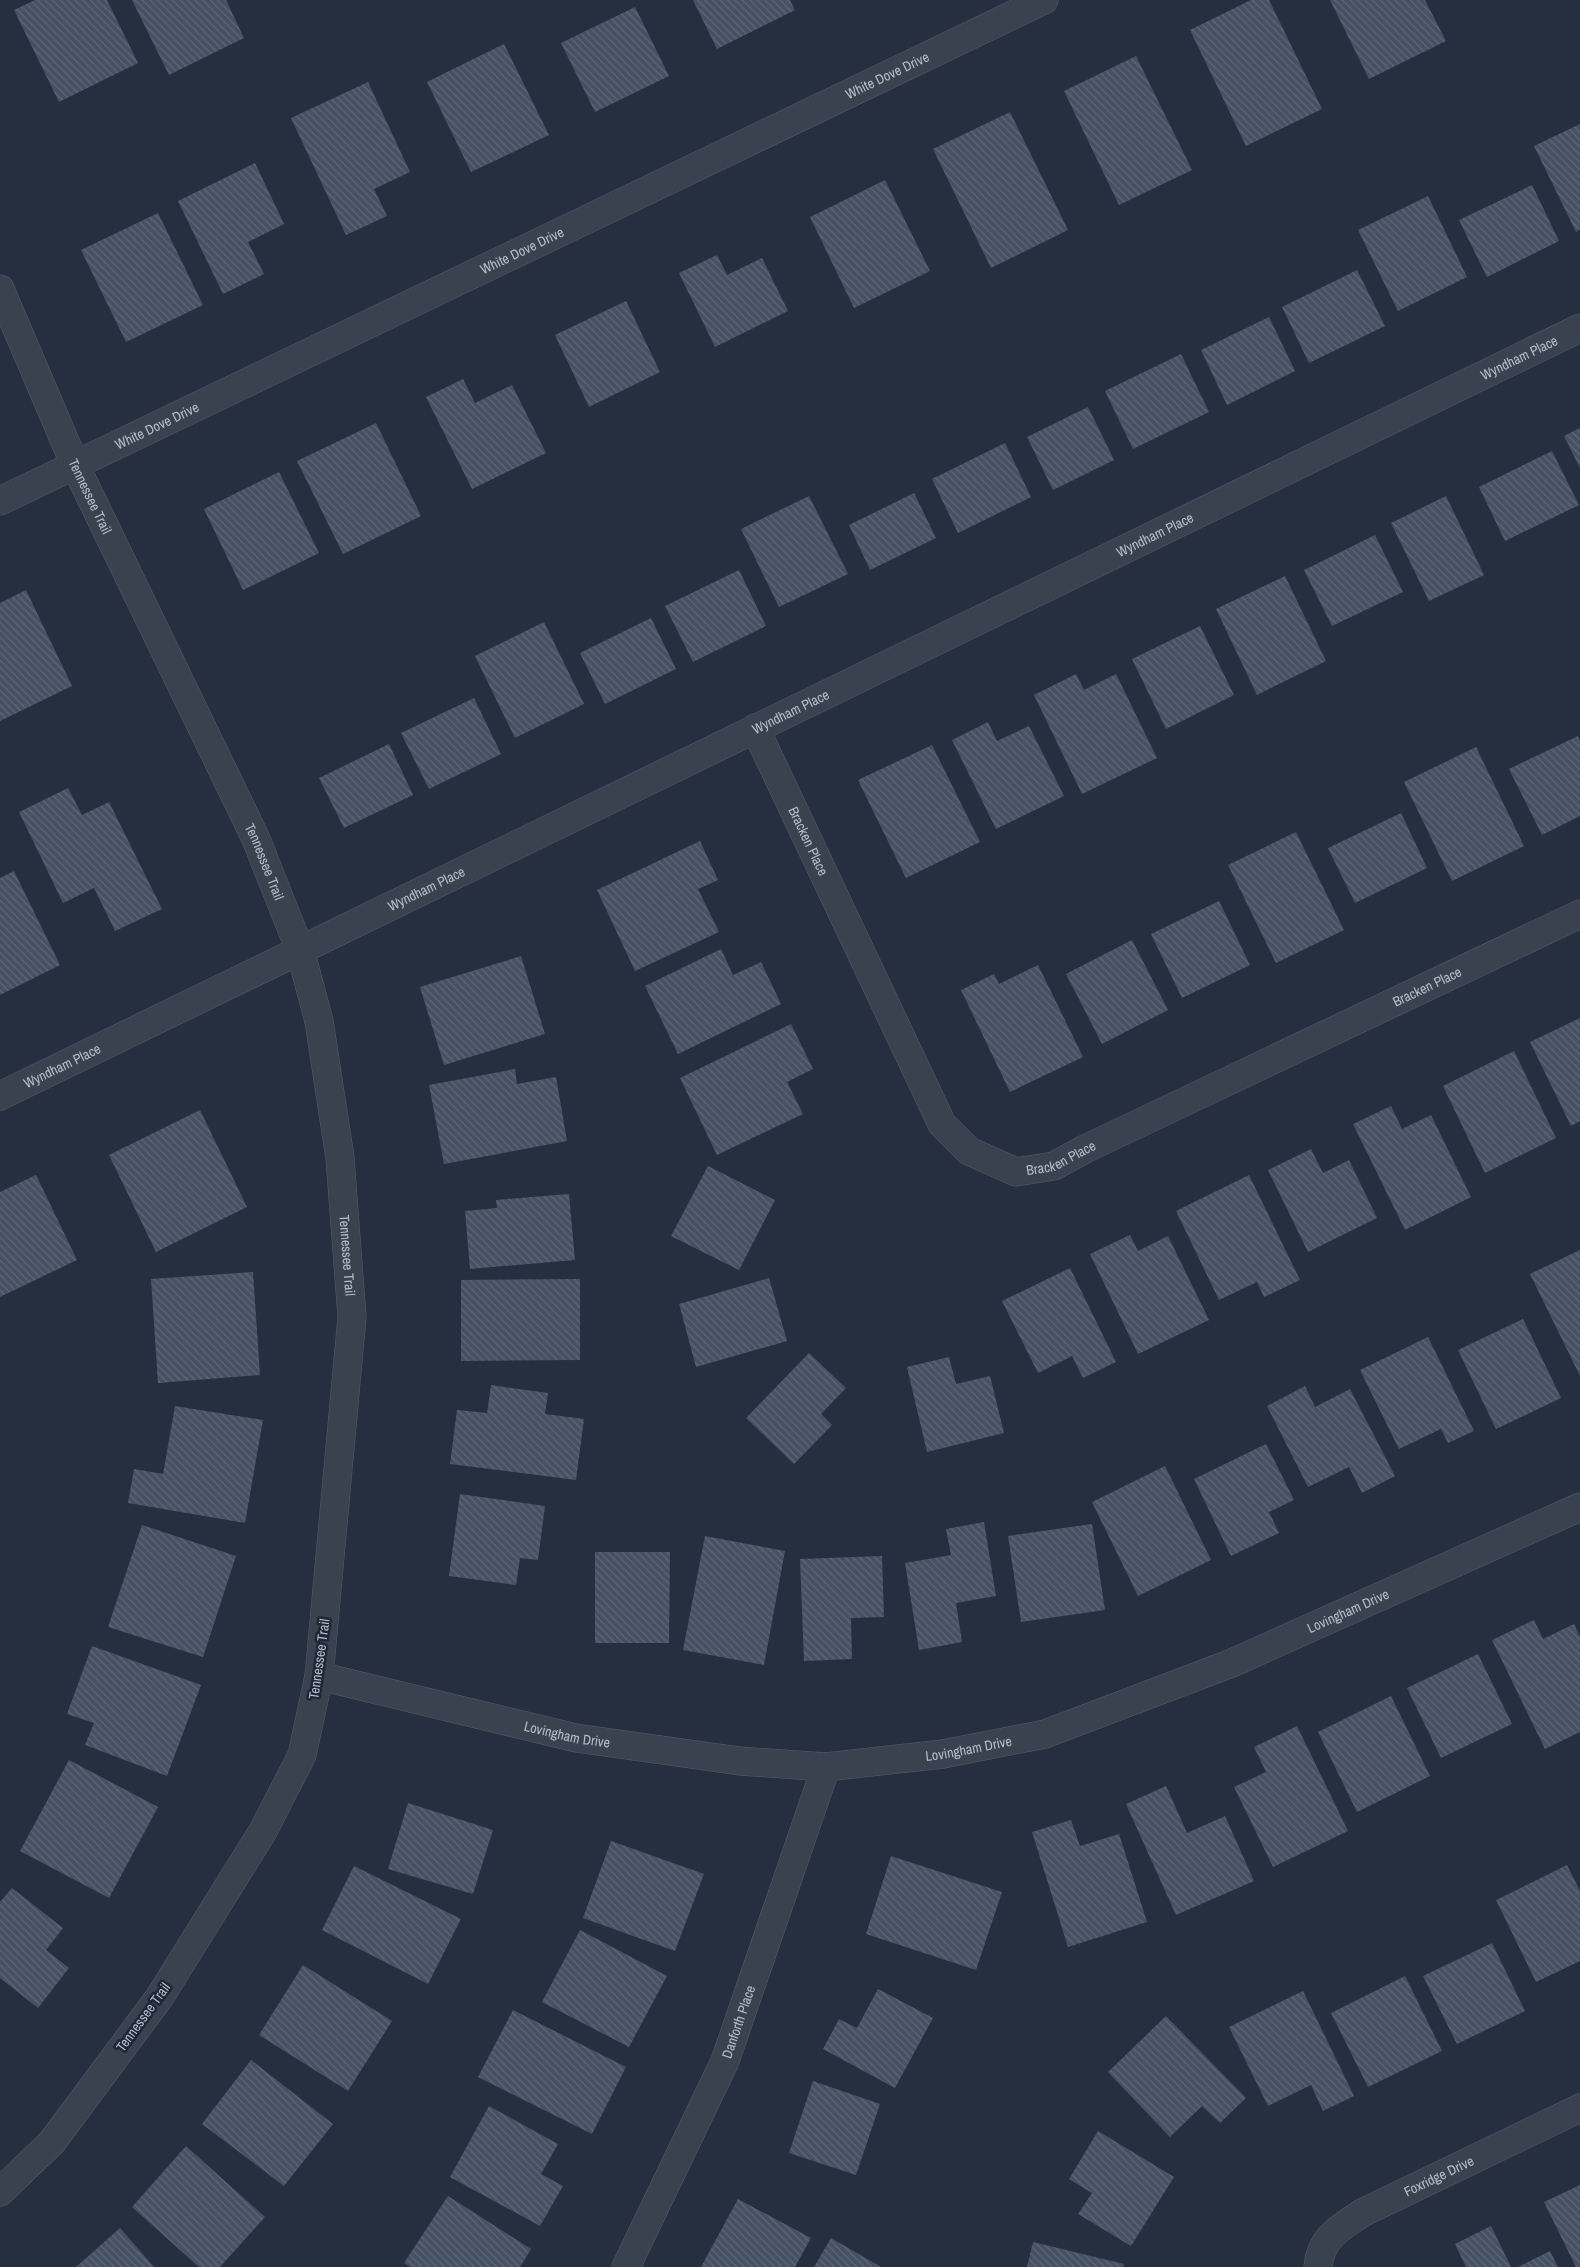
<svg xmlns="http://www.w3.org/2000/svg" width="1580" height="2267" viewBox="0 0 1580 2267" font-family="'Archivo Narrow',sans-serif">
<defs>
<pattern id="building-back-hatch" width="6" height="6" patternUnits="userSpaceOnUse" patternTransform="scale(1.25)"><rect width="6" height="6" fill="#475164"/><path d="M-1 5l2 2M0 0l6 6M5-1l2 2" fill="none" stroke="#5f6879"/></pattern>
</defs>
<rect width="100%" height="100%" fill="#262f40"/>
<path fill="url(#building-back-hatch)" d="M35,0h72l31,63 -79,39 -45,-92z
M132,0h94l18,38 -75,37z
M693,0h97l5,10 -78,39z
M1251,0h18l53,109 -76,37 -56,-116z
M1330,0h95l21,41 -77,38z
M635,7l34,69 -74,36 -34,-69z
M504,44l45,91 -78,37 -44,-90z
M1136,56l56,114 -73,35 -55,-114z
M368,82l42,90 -36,17 13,27 -41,19 -55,-117z
M1010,112l58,118 -77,38 -58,-119z
M1580,124v105l-4,3 -42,-86z
M255,163l29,61 -36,18 16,32 -41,20 -45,-93z
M885,180l45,91 -76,37 -44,-91z
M1532,185l27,56 -72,36 -28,-57z
M1428,196l39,81 -69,34 -40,-81z
M158,213l45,92 -77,37 -45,-92z
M717,255l10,20 35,-17 26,53 -73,36 -36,-74z
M1357,270l28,56 -76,37 -27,-56z
M626,301l34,71 -71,35 -34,-72z
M1269,317l26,54 -68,34 -26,-55z
M1181,354l28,58 -76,37 -28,-58z
M463,379l12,24 37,-18 34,68 -74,36 -46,-92z
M1088,407l26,53 -61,30 -26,-53z
M376,423l45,93 -78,38 -46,-93z
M1580,428v40l-16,-32z
M1005,443l26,54 -73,36 -26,-54z
M1552,451l27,54 -74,36 -26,-54z
M279,472l40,81 -76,37 -39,-81z
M914,493l22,45 -66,32 -21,-45z
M809,496l39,78 -69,33 -38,-78z
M1446,496l38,79 -55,26 -38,-78z
M1375,535l28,57 -71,34 -28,-56z
M739,570l27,56 -73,36 -28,-56z
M1285,576l41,85 -69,34 -41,-86z
M26,590l46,96 -72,35v-118z
M651,618l25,51 -71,35 -25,-51z
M544,622l40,82 -69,34 -40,-82z
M1200,626l34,69 -68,34 -34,-70z
M1076,674l8,16 32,-16 41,84 -75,36 -48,-99z
M474,698l27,56 -72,35 -28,-56z
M988,722l9,19 32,-15 35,70 -68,33 -44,-89z
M1578,736l2,5v75l-38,19 -33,-66z
M389,744l24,51 -69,33 -25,-50z
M932,745l48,97 -74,36 -48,-98z
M1476,747l48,99 -72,35 -48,-99z
M68,788l14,27 27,-13 53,107 -47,22 -21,-43 -31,15 -44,-91z
M1401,813l26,55 -72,35 -27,-55z
M1296,832l48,98 -68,33 -48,-98z
M700,841l18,39 -20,9 21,43 -84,39 -38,-81z
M14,871l46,94 -60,30v-117z
M1219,901l31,64 -68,33 -31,-64z
M1132,940l36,70 -66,34 -36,-70z
M721,949l12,26 28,-13 20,42 -103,50 -33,-68z
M521,956l24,78 -101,31 -24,-78z
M1038,965l45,92 -73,35 -49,-102 33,-16 5,10z
M1580,1018v103l-9,5 -41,-84z
M791,1024l22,45 -26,13 16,32 -86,41 -37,-77z
M1514,1051l42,87 -71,35 -42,-87z
M515,1069l2,15 39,-7 11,64 -123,23 -15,-79z
M1391,1106l11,23 29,-14 40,82 -66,33 -52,-106z
M200,1110l47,97 -91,45 -47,-97z
M1311,1149l12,24 26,-13 28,58 -69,34 -40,-82z
M708,1166l67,34 -36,70 -68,-34z
M36,1175l41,85 -77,37v-105z
M1249,1175l51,105 -36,17 -7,-15 -38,18 -43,-89z
M569,1194l6,66 -105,9 -5,-58 32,-3 -1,-8z
M1130,1235l8,16 30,-15 41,84 -71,34 -48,-100z
M1580,1250v126l-50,-102z
M1070,1268l46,94 -33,16 -11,-22 -34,17 -36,-72z
M253,1272l7,103 -102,8 -7,-104z
M769,1278l18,63 -91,26 -17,-63z
M580,1279v81l-119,1v-81z
M1523,1319l38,79 -65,31 -38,-79z
M1428,1337l46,94 -26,12 -7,-14 -42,20 -39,-79z
M809,1353l37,35 -25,26 11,11 -38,39 -48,-46z
M949,1357l7,27 34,-8 14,57 -77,19 -20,-85z
M491,1385l57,8 -3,21 39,5 -8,61 -126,-16 7,-54 30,3z
M1305,1386l10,21 35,-18 45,87 -33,17 -13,-26 -41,20 -41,-81z
M175,1406l88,14 -18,103 -117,-20 6,-34 29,5z
M1266,1444l28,56 -25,12 10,21 -48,23 -37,-77z
M1165,1466l46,94 -73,36 -46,-94z
M460,1494l85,12 -7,54 -18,-2 -4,27 -67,-9z
M984,1522l12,74 -40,7 6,39 -43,8 -14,-87 46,-8 -5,-26z
M1092,1524l13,86 -84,12 -13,-86z
M142,1525l94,31 -33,101 -95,-30z
M705,1536l80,15 -21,114 -81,-15z
M595,1552h75l-1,91h-74z
M882,1556l2,61 -33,1 1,41 -48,2 -4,-102z
M1534,1620l9,19 31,-15 6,13v95l-35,17 -53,-109z
M92,1646l109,39 -34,91 -82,-31 9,-22 -27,-9z
M1478,1654l34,70 -71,34 -34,-70z
M1391,1696l39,80 -73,36 -39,-80z
M1297,1726l51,105 -75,36 -39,-80 32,-15 -12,-25z
M69,1760l89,47 -49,91 -89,-47z
M1166,1786l21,47 38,-17 29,65 -78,34 -50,-111z
M408,1803l85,27 -20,64 -85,-25z
M1071,1820l9,26 39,-12 28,88 -79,25 -36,-115z
M611,1841l93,33 -29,77 -92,-33z
M891,1856l111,36 -26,78 -110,-36z
M1567,1865l13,26v70l-44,21 -40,-82z
M354,1866l107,53 -33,65 -106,-54z
M12,1888l51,40 -17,22 23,18 -31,40 -38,-30v-76z
M580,1930l87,46 -38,71 -87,-45z
M1492,1943l33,68 -68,33 -34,-68z
M303,1965l89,56 -44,70 -89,-56z
M1405,1976l37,75 -74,36 -37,-74z
M878,1989l55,29 -38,70 -72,-39 16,-30 18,9z
M1303,1991l51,105 -31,15 -12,-26 -43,21 -39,-79z
M513,2010l113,57 -34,67 -114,-57z
M1166,2016l80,82 -26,25 -18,-17 -32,31 -62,-65z
M251,2060l82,64 -49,62 -82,-62z
M813,2081l67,23 -24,71 -67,-22z
M489,2106l69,38 -17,30 22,12 -23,40 -90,-49z
M1098,2131l76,46 -43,69 -53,-32 14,-21 -23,-14z
M186,2146l79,71 -45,50h-21l-67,-60z
M1580,2185v82h-4l-32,-65z
M448,2196l83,53 -11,18h-110l-6,-4z
M738,2199l73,39 -16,29h-94z
M1491,2226l20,41h-45l-11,-23z
M120,2228l34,39h-78z
M831,2238l50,29h-67z
M1033,2242l91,22 -1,3h-96z
M1550,2251l8,16h-40z"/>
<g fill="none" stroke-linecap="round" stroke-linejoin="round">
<g stroke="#555d6a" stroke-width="29">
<g id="minor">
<path id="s1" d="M0,289l75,176 181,374 44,111 19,71 21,137 12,159 -33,359 -17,79 -39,76 -104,167 -107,144 -52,50"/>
<path id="s2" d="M0,501l1044,-501"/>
<path id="s3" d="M755,728l187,396 27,27 47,21 38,-6 31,-17 495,-235"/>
<path id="s4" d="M0,1096l1580,-768"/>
<path id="s5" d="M319,1676l257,62 164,23 86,6 117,-13 102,-20 187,-71 348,-156"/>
<path id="s6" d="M626,2267l99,-206 101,-294"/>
<path id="s7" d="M1318,2267c3,-30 21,-38 44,-54l218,-105"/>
</g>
</g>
<use href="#minor" stroke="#3a4250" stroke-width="28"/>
</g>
<g text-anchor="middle" stroke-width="5" stroke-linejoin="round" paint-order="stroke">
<g font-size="14" fill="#b6bdca" stroke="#1e2735">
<text dy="5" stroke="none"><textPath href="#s2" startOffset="984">White Dove Drive</textPath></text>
<text dy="5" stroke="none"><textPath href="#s2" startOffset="579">White Dove Drive</textPath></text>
<text dy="5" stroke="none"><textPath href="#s4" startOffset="1689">Wyndham Place</textPath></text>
<text dy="5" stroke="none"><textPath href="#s2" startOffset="174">White Dove Drive</textPath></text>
<text dy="5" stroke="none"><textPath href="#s1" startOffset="226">Tennessee Trail</textPath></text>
<text dy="5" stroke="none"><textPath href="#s4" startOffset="1284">Wyndham Place</textPath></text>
<text dy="5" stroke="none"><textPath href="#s4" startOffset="879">Wyndham Place</textPath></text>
<text dy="5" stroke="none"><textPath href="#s3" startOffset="125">Bracken Place</textPath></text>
<text dy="5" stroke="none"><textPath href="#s1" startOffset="631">Tennessee Trail</textPath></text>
<text dy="5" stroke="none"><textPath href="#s4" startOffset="474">Wyndham Place</textPath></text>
<text dy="5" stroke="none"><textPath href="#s3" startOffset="980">Bracken Place</textPath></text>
<text dy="5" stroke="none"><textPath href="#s4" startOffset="69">Wyndham Place</textPath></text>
<text dy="5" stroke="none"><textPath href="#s3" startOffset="575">Bracken Place</textPath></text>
<text dy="5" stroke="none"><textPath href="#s1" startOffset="1036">Tennessee Trail</textPath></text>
<text dy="5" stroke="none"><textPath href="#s5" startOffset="1065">Lovingham Drive</textPath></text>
<text transform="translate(319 1659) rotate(-82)" y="5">Tennessee Trail</text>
<text dy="5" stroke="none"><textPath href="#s5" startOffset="255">Lovingham Drive</textPath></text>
<text dy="5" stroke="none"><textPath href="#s5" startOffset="660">Lovingham Drive</textPath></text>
<text transform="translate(143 2017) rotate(-54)" y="5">Tennessee Trail</text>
<text dy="5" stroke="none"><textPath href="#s6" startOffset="270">Danforth Place</textPath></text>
<text dy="5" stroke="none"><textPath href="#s7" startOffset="158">Foxridge Drive</textPath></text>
</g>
</g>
</svg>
